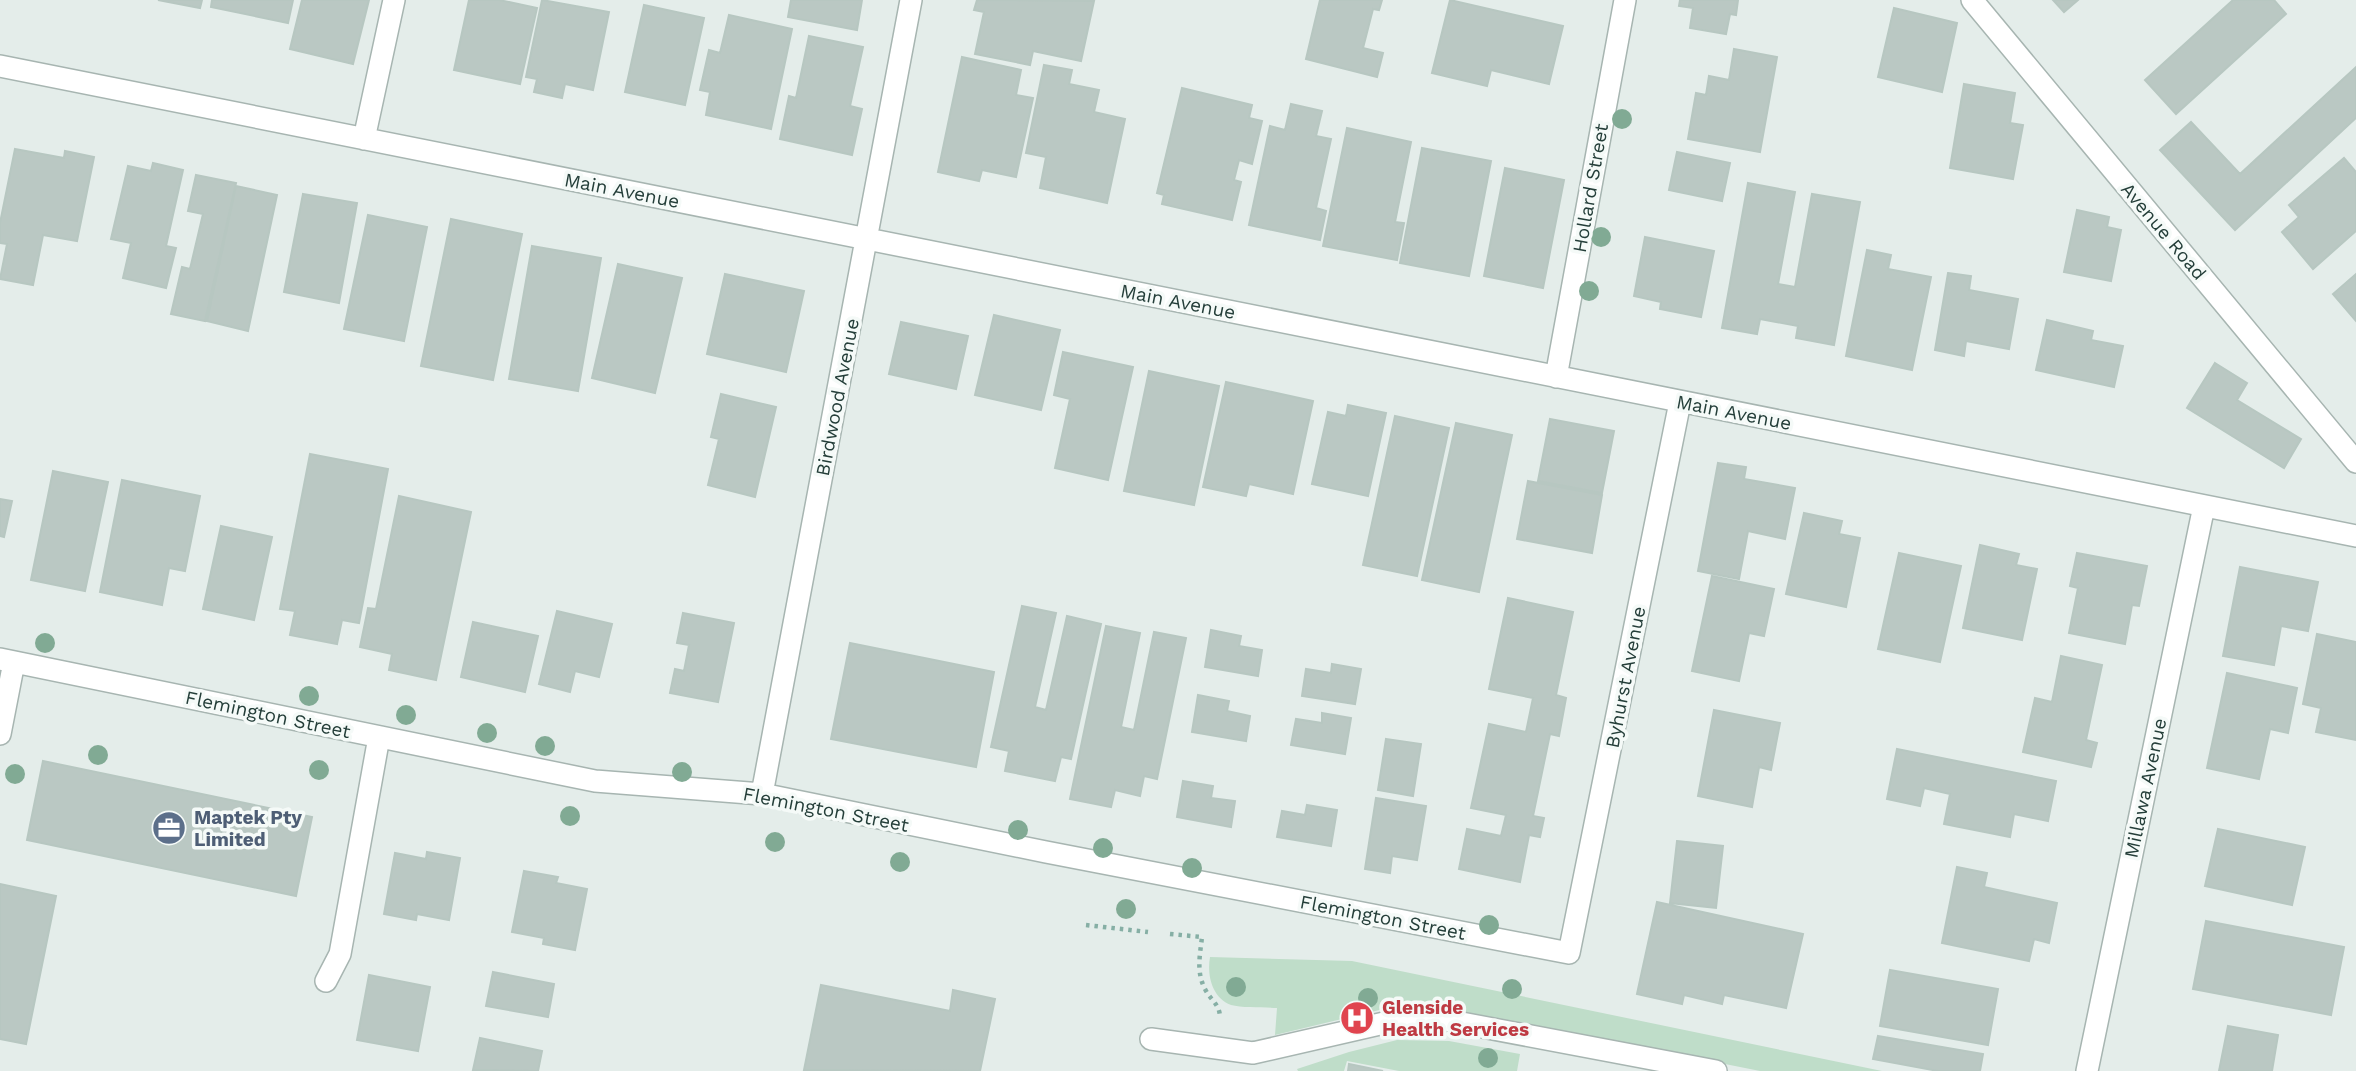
<svg xmlns="http://www.w3.org/2000/svg" width="2356" height="1071" viewBox="0 0 2356 1071" font-family="'Work Sans',sans-serif">
<rect width="100%" height="100%" fill="#e4edea"/>
<path fill="#bfddc9" d="M1210,957l142,4 530,110h-122l-320,-64h-48l-117,28 2,-27c-13,-1 -35,0 -46,-3 -20,-8 -24,-31 -21,-48z
M1397,1040l52,1 71,13 -3,17h-118l-52,-10 -3,10h-46l-1,-2 52,-17z"/>
<path fill="#bac8c3" stroke="#b7c7c1" stroke-width="2" d="M158,0h44l-2,8z
M212,0h81l-5,23 -77,-16z
M302,0h67l-16,64 -63,-15z
M469,0h30l38,8 -17,76 -66,-14z
M542,0l67,12 -16,78 -28,-6 -3,14 -28,-6 3,-13 -11,-2z
M791,0h71l-5,30 -69,-13z
M977,0l117,1 -13,60 -48,-10 -3,14 -55,-11 9,-42 -10,-2z
M1320,0h62l-3,10 -6,-1 -10,39 20,5 -6,24 -71,-18z
M1450,0l113,26 -14,58 -58,-14 -4,16 -55,-13z
M1680,0h58l-2,15 -6,-1 -4,20 -36,-6 3,-20 -14,-2z
M2053,0h25l-14,12z
M2233,0h41l12,14 -110,100 -31,-34z
M644,5l60,13 -19,87 -60,-13z
M1894,8l63,15 -15,69 -64,-15z
M729,15l63,14 -21,100 -65,-14 4,-23 -10,-2 9,-40 11,3z
M809,36l54,11 -13,59 12,3 -10,46 -72,-16 9,-43 7,2z
M1734,49l43,8 -17,95 -72,-13 8,-46 10,2 3,-19 20,4z
M962,57l59,13 -5,25 17,3 -17,79 -34,-7 -3,11 -41,-9z
M1044,65l28,5 -3,14 30,6 -5,22 31,7 -18,84 -67,-15 6,-31 -20,-4z
M2356,67v51l-121,112 -75,-80 31,-28 49,52z
M1964,84l51,9 -5,30 13,2 -10,54 -63,-11z
M1182,88l70,17 -3,13 13,3 -10,43 -13,-4 -5,20 7,2 -9,38 -70,-16 2,-9 -7,-2z
M1291,104l31,7 -6,25 15,3 -15,69 10,3 -6,29 -71,-15 21,-99 15,4z
M1347,128l64,14 -16,80 9,1 -7,37 -74,-14z
M1422,148l69,13 -22,115 -69,-13z
M15,149l49,9 1,-7 29,6 -17,84 -34,-6 -10,50 -33,-6 7,-35 -7,-1v-20z
M1677,152l53,11 -8,38 -53,-11z
M2344,158l12,14v59l-43,38 -31,-37 17,-15 -10,-12z
M153,163l30,7 -17,76 10,2 -10,40 -43,-10 8,-35 -20,-4 17,-73 23,5z
M1505,168l59,12 -21,108 -59,-12z
M196,175l40,8 -31,138 -34,-7 11,-47 8,2 13,-55 -15,-3z
M1748,183l47,9 -17,92 17,3 17,-93 48,8 -26,143 -38,-7 2,-12 -38,-7 -3,15 -35,-6z
M236,186l41,9 -29,136 -41,-10z
M303,194l54,9 -18,100 -55,-11z
M2077,210l32,7 -2,10 14,3 -10,51 -47,-9z
M368,215l59,12 -23,114 -60,-12z
M451,219l71,15 -29,146 -72,-14z
M1645,237l69,14 -13,66 -41,-8 1,-7 -27,-6z
M532,246l69,12 -23,133 -69,-12z
M1867,250l24,5 -3,14 43,8 -19,93 -66,-14z
M618,264l64,14 -27,115 -63,-15z
M1948,273l23,3 -2,14 49,9 -9,50 -43,-8 -2,15 -29,-6z
M725,274l79,17 -18,81 -79,-18z
M2356,274v47l-23,-27z
M994,315l66,15 -19,80 -66,-15z
M2047,320l46,11 -2,9 32,6 -9,41 -78,-17z
M901,322l67,14 -12,53 -67,-15z
M1063,352l70,15 -25,113 -53,-12 15,-69 -16,-4z
M2215,363l32,20 -10,17 64,39 -17,29 -97,-60z
M1149,371l70,15 -25,119 -70,-14z
M1226,382l87,19 -20,93 -44,-10 -3,12 -43,-9z
M721,394l55,13 -21,90 -47,-12 11,-46 -8,-2z
M1348,405l38,8 -18,83 -56,-12 16,-72 18,4z
M1395,416l54,12 -32,148 -54,-11z
M1550,419l64,12 -12,62 -64,-12z
M1456,423l56,12 -33,157 -57,-12z
M310,454l78,15 -29,154 -17,-3 -5,24 -47,-9 5,-24 -15,-2z
M1718,463l28,4 -2,12 51,9 -10,51 -37,-8 -9,48 -41,-8z
M53,471l55,11 -23,109 -54,-11z
M122,480l78,16 -15,75 -16,-3 -7,37 -62,-13z
M1528,481l74,14 -10,58 -75,-14z
M399,496l72,16 -35,168 -47,-10 3,-16 -32,-7 8,-39 8,1z
M0,499l12,2 -8,36 -4,-1z
M1804,513l38,8 -3,13 21,4 -14,69 -60,-13z
M221,526l51,11 -18,83 -51,-11z
M1980,545l39,9 -3,11 21,4 -15,71 -59,-12z
M1899,553l62,13 -21,96 -62,-13z
M2077,553l70,13 -8,40 -7,-1 -7,39 -56,-11 9,-45 -8,-2z
M2240,567l78,15 -10,49 -27,-5 -7,39 -51,-9z
M1712,576l62,13 -10,47 -15,-3 -10,48 -47,-10z
M1508,598l65,14 -17,83 10,3 -7,38 -9,-2 -17,82 11,2 -4,19 -11,-2 -9,47 -61,-13 8,-40 34,7 5,-21 -35,-7 18,-84 37,8 7,-34 -44,-9z
M1022,606l34,7 -21,94 11,3 21,-94 34,8 -30,135 -10,-2 -6,24 -50,-10 4,-20 -18,-4z
M557,611l55,13 -13,53 -24,-6 -5,21 -31,-8z
M683,613l51,10 -16,79 -48,-9 5,-24 9,2 5,-26 -12,-2z
M473,622l65,14 -13,56 -64,-15z
M1106,626l34,7 -19,94 13,3 20,-98 32,6 -29,141 -13,-3 -4,20 -25,-6 -4,17 -41,-8z
M1211,630l30,6 -2,10 23,4 -4,26 -53,-9z
M2317,634l39,8v98l-40,-8 5,-24 -18,-4z
M850,643l144,29 -18,95 -145,-28z
M2061,656l41,9 -16,75 11,3 -6,24 -68,-15 12,-54 17,4z
M1332,664l29,5 -6,35 -53,-8 4,-27 25,4z
M2227,673l70,15 -9,45 -18,-4 -11,50 -52,-11z
M1198,695l31,6 -2,10 23,5 -4,25 -54,-9z
M1714,710l66,13 -9,47 -12,-3 -7,40 -54,-11z
M1322,713l29,5 -6,36 -54,-9 5,-26 26,4z
M1386,739l35,5 -8,52 -35,-6z
M1897,749l159,32 -8,40 -34,-7 -4,23 -66,-13 6,-30 -26,-6 -4,18 -33,-7z
M43,761l269,56 -16,79 -269,-56z
M1183,781l30,5 -2,12 24,3 -4,26 -54,-10z
M1376,798l50,8 -9,54 -25,-4 -2,17 -25,-4z
M1307,805l30,5 -6,36 -54,-9 5,-26 23,4z
M2218,829l87,18 -13,58 -87,-19z
M1677,841l46,5 -7,62 -46,-5z
M427,852l33,6 -11,62 -32,-6 -1,6 -32,-6 11,-61 31,6z
M1957,867l30,6 -3,14 73,16 -8,40 -15,-4 -5,22 -87,-18z
M524,871l34,6 -2,6 31,6 -12,61 -32,-6 1,-6 -32,-6z
M0,884l56,12 -30,148 -26,-5z
M1657,902l146,32 -17,74 -62,-13 -2,9 -38,-9 -2,9 -45,-10z
M2206,921l138,26 -13,68 -138,-26z
M1890,970l108,19 -10,56 -108,-19z
M493,972l61,12 -6,33 -62,-11z
M369,975l61,12 -12,64 -61,-11z
M821,985l129,26 3,-21 42,9 -15,72 -176,-1z
M2228,1026l50,9 -6,36h-53z
M1878,1036l105,18 -3,17h-42l-65,-12z
M480,1038l62,13 -4,20 -65,-1z
M1349,1064l34,7h-35z"/>
<g fill="none" stroke-linecap="round" stroke-linejoin="round">
<g stroke="#a7b5b1" stroke-width="24">
<path id="minor" d="M1972,0l384,462
M0,66l2356,470
M364,139l30,-139
M1556,377l69,-377
M0,659l595,122 167,13 284,58 523,101 111,-551
M0,734l14,-72
M762,794l149,-794
M326,981l14,-27 39,-217
M1151,1039l102,14 166,-38 297,56
M2087,1071l117,-565"/>
</g>
<path stroke="#86afa5" stroke-width="4.5" stroke-dasharray="3.5 5" stroke-linecap="butt" d="M1086,925l62,7
M1170,934l32,3c-2,18 -6,35 3,52 6,12 15,15 15,29"/>
<use href="#minor" stroke="#fff" stroke-width="21"/>
</g>
<g fill="#81aa94">
<circle cx="1622" cy="119" r="10"/>
<circle cx="1601" cy="237" r="10"/>
<circle cx="1589" cy="291" r="10"/>
<circle cx="45" cy="643" r="10"/>
<circle cx="309" cy="696" r="10"/>
<circle cx="406" cy="715" r="10"/>
<circle cx="487" cy="733" r="10"/>
<circle cx="545" cy="746" r="10"/>
<circle cx="98" cy="755" r="10"/>
<circle cx="319" cy="770" r="10"/>
<circle cx="682" cy="772" r="10"/>
<circle cx="15" cy="774" r="10"/>
<circle cx="570" cy="816" r="10"/>
<circle cx="1018" cy="830" r="10"/>
<circle cx="775" cy="842" r="10"/>
<circle cx="1103" cy="848" r="10"/>
<circle cx="900" cy="862" r="10"/>
<circle cx="1192" cy="868" r="10"/>
<circle cx="1126" cy="909" r="10"/>
<circle cx="1489" cy="925" r="10"/>
<circle cx="1236" cy="987" r="10"/>
<circle cx="1512" cy="989" r="10"/>
<circle cx="1368" cy="998" r="10"/>
<circle cx="1488" cy="1058" r="10"/>
</g>
<defs>
<g id="office-disc" transform="scale(1.75)"><circle r="9.5" fill="#5c6f8a" stroke="#f5faf8"/><path d="M-6-3h4V-5.5h4V-3h4V5H-6ZM-1-4.5V-3h2v-1.5ZM-6 0V1H6V0Z" fill="#fff"/></g>
<g id="hospital-disc" transform="scale(1.75)"><circle r="9.5" fill="#e0444e" stroke="#f5faf8"/><path d="M-5-5h3v3.5h4V-5h3V5h-3V1.5h-4V5h-3Z" fill="#fff"/></g>
</defs>
<g fill-rule="evenodd">
<use href="#office-disc" x="169" y="828"/>
<use href="#hospital-disc" x="1357" y="1018"/>
</g>
<g text-anchor="middle" stroke-width="7" stroke-linejoin="round" paint-order="stroke">
<g font-size="19" fill="#243e39" stroke="#f5faf8">
<text transform="translate(1590 188) rotate(-80)" y="7">Hollard Street</text>
<text transform="translate(622 190) rotate(11)" y="7">Main Avenue</text>
<text transform="translate(2164 231) rotate(50)" y="7">Avenue Road</text>
<text transform="translate(1178 301) rotate(11)" y="7">Main Avenue</text>
<text transform="translate(837 397) rotate(-79)" y="7">Birdwood Avenue</text>
<text transform="translate(1734 412) rotate(11)" y="7">Main Avenue</text>
<text transform="translate(1625 677) rotate(-79)" y="7">Byhurst Avenue</text>
<text transform="translate(268 714) rotate(12)" y="7">Flemington Street</text>
<text transform="translate(2145 788) rotate(-78)" y="7">Millawa Avenue</text>
<text transform="translate(826 809) rotate(11)" y="7">Flemington Street</text>
<text transform="translate(1383 917) rotate(11)" y="7">Flemington Street</text>
</g>
<g font-size="19" font-weight="bold" fill="#4e5e75" stroke="#f5faf8" text-anchor="start">
<text x="194" y="824">Maptek Pty<tspan x="194" dy="22">Limited</tspan></text>
</g>
<g font-size="19" font-weight="bold" fill="#be3a42" stroke="#f5faf8" text-anchor="start">
<text x="1382" y="1014">Glenside<tspan x="1382" dy="22">Health Services</tspan></text>
</g>
</g>
</svg>
